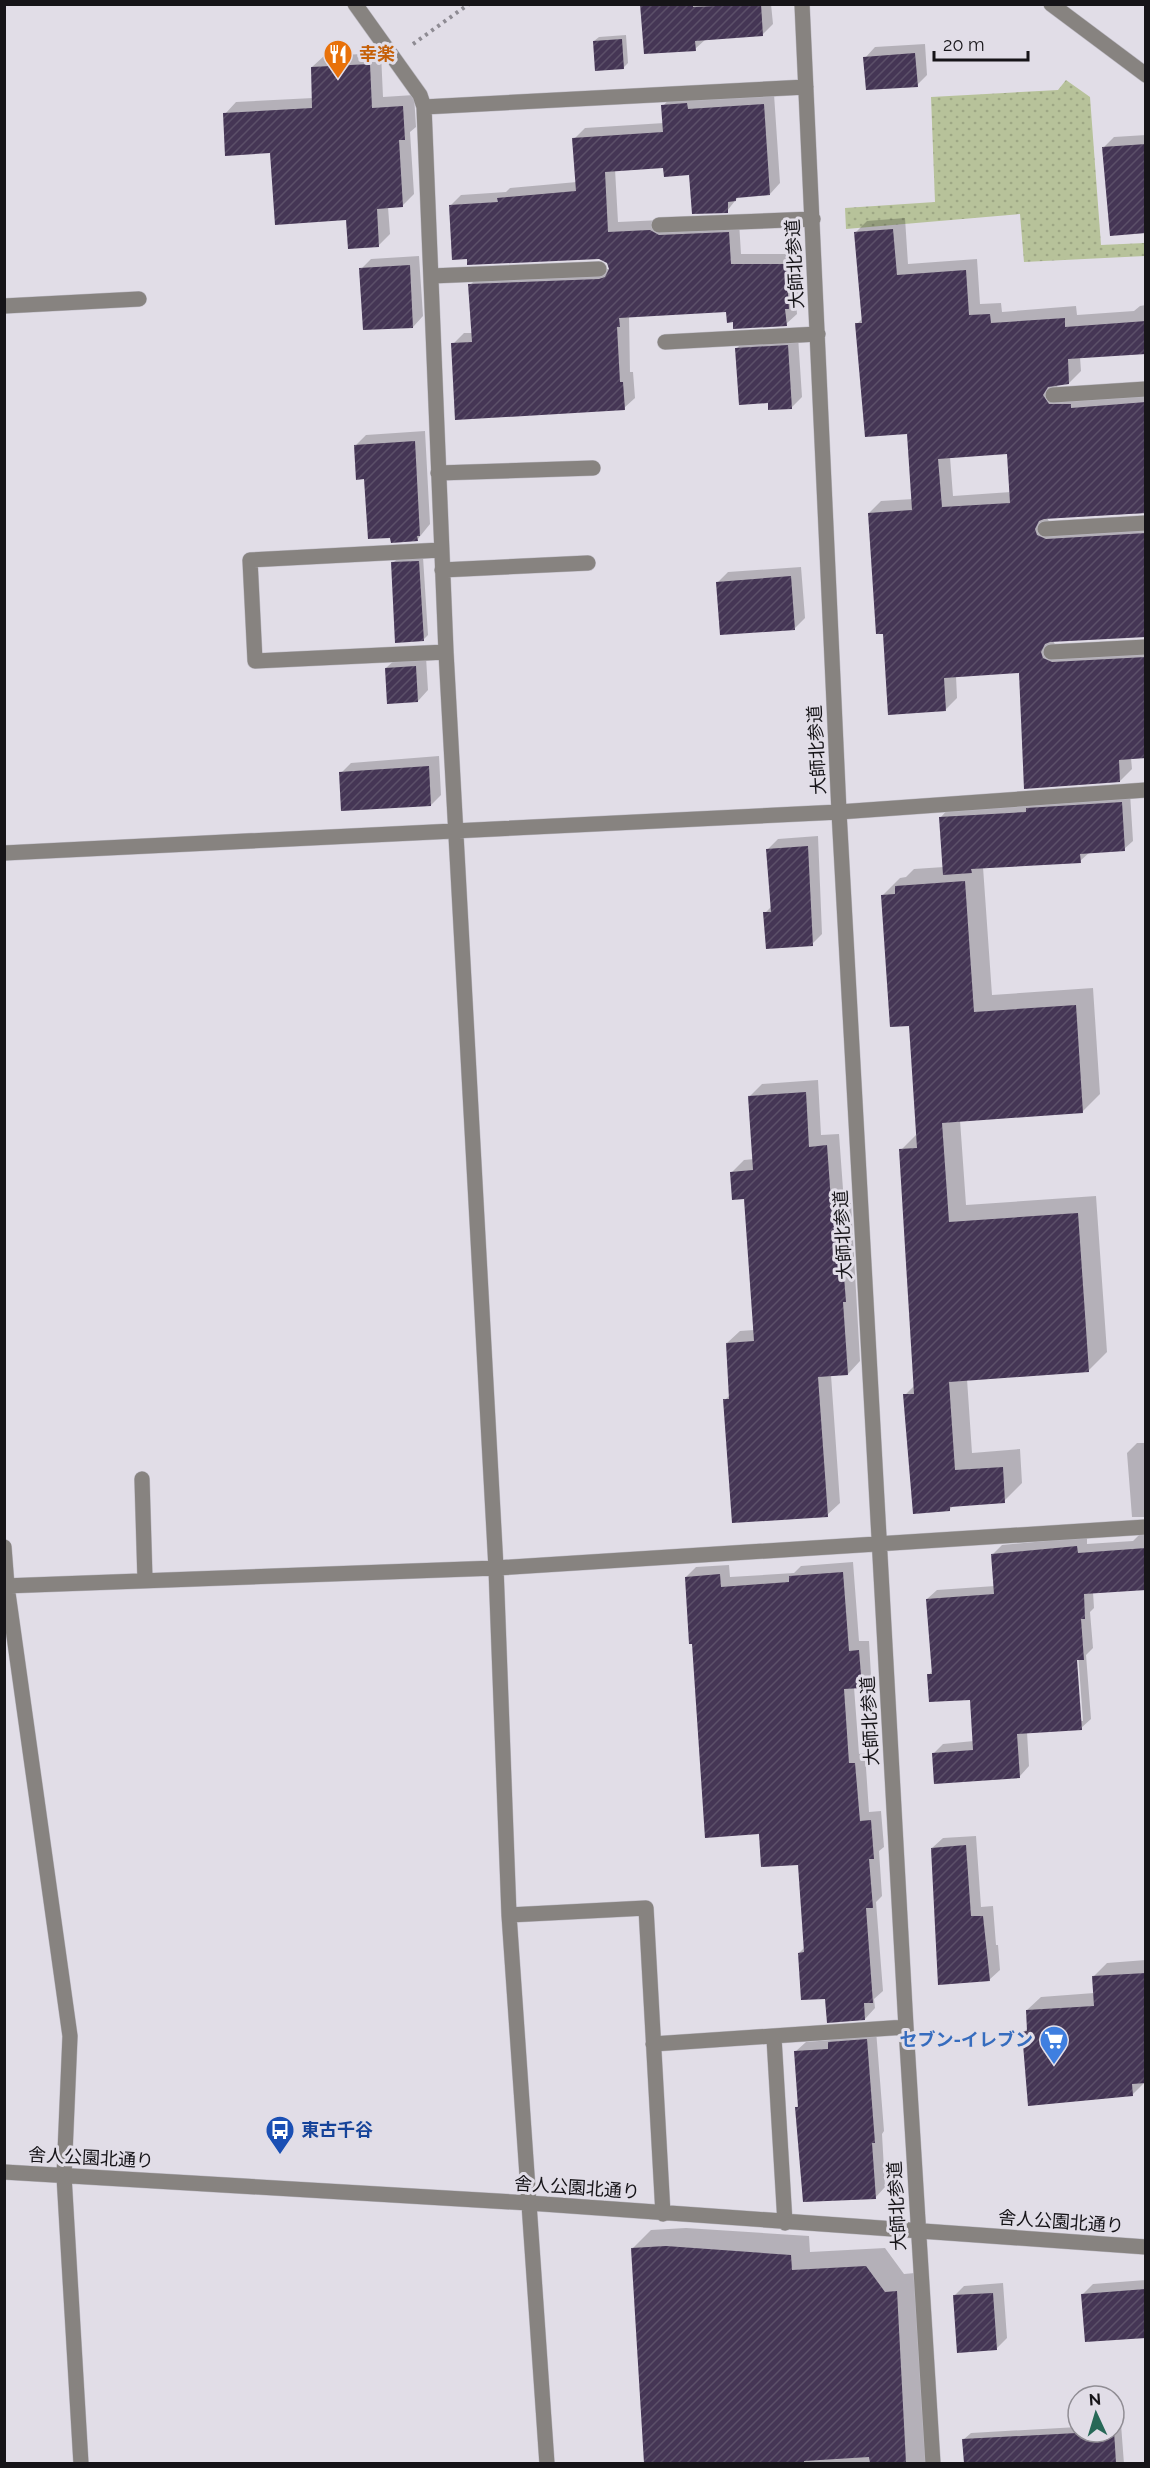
<svg xmlns="http://www.w3.org/2000/svg" width="1150" height="2468" viewBox="0 0 1150 2468" font-family="Raleway,'Noto Sans JP',sans-serif">
<defs>
<pattern id="park-dots" width="8" height="8" patternUnits="userSpaceOnUse" patternTransform="scale(1.5)"><rect width="8" height="8" fill="#b7c29a"/><path d="M2 2h.1M6 6h.1" fill="none" stroke="#9da684" stroke-width="1.8" stroke-linecap="round"/></pattern>
<pattern id="building-hatch" width="6" height="6" patternUnits="userSpaceOnUse" patternTransform="scale(1.5)"><rect width="6" height="6" fill="#453655"/><path d="M-1 1l2-2M0 6l6-6M5 7l2-2" fill="none" stroke="#5c5069"/></pattern>
</defs>
<rect width="100%" height="100%" fill="#e1dde7"/>
<path fill="url(#park-dots)" d="M1066,80l24,17 11,148 44,-2v13l-121,6 -4,-48 -174,15 -1,-21 90,-6 -4,-105 127,-7z"/>
<path fill="#0003" fill-rule="evenodd" d="M642,4h129l2,20 -11,11 -56,4 -11,10z
M626,35l2,28 -5,5 -29,-27 5,-4z
M925,44l2,31 -10,10 -52,-27 10,-11z
M381,53l2,44 31,-2 2,32 -6,5 4,62 -12,12 -14,1 2,27 -12,12 -153,-132 11,-12 77,-4 -1,-31 12,-11z
M774,94l6,89 -10,11 -32,3 -11,14 -37,-38 -26,-7 -49,3 3,53 44,-2 77,2 2,32h55l3,43 -3,4 1,13 -11,10 -52,-3 -7,-10 -98,5 1,56h3l2,26 -11,10 -171,-64 11,-11h9l-3,-48 11,-11 129,-5 -2,-7 -157,-57 10,-10 45,-3 4,-4 67,-6 -3,-43 11,-11 79,-5 -1,-17 10,-11z
M1146,135v97l-42,-85 10,-10z
M905,218l3,46 69,-5 3,45 21,-1 1,9 74,-6 1,9 57,-4 6,-5 6,-1v48l-66,4 1,14 -12,12 -13,1 5,9 85,-1v121l-99,5 5,8 94,-4v114l-93,5 5,8 88,-3v111l-15,1 1,11 -12,12 -99,-110 -65,5 1,22 -12,12 -61,-78 -15,-119 12,-12 32,-2 -4,-67 -52,-108 6,-6 -8,-85 12,-12zM1008,452l3,40 -58,4 -3,-39z
M419,256l4,60 -10,11 -52,-58 10,-10z
M798,336l4,61 -10,10 -56,-58 11,-11z
M425,431l5,93 -13,16 -25,-4 -26,-58 -10,-33 10,-10z
M423,557l5,78 -5,5 -30,-77 5,-5z
M801,567l4,51 -11,11 -76,-47 10,-10z
M426,657l2,33 -10,11 -32,-33 11,-10z
M439,756l2,39 -10,10 -90,-32 10,-10z
M1130,793l3,48 -9,8 -34,3 -10,9 -97,6 9,128 101,-7 7,106 -18,18 -122,8 6,85 130,-9 11,156 -18,18 -122,9 5,74 48,-4 2,34 -18,18 -50,4 -5,5 -44,-115 10,-10 -14,-235 17,-17 -8,-109 -28,-128 18,-18 6,-1 8,-8 30,-2 -3,-50 8,-9z
M818,836l4,98 -10,10 -47,-31 7,-7 -4,-57 10,-10z
M818,1080l3,55 18,-1 5,69h7l9,158 -12,13 -17,1 9,128 -13,12 -102,-115 6,-6 -4,-51 13,-12 14,-1 -8,-133 -14,-25 12,-12 10,-1 -4,-63 12,-12z
M1137,1443h9v74h-14l-5,-64z
M1146,1528v60l-53,4 1,16 -4,4 3,36 -7,7 5,64 -10,9 -54,4 2,34 -9,10 -86,-23 9,-9 31,-3 -3,-43 -42,-23 4,-5 -6,-71 10,-9 58,-4 -2,-32 9,-9 85,-8v7l46,-3zM1075,1653h3l5,68h-3z
M853,1562l6,79h10l2,35 -10,10 -7,1 5,67 6,-1 4,59 12,-1 3,36 -5,4 3,45 -6,6 7,89 -9,8 1,9 -10,11 -39,-22 -27,-44 6,-6 -6,-84 -39,-30 -66,-191 -8,-65 10,-10 33,-2 1,12 64,-4 7,-7z
M976,1836l5,71 12,-1 3,39h2l2,25 -11,10 -57,-132 11,-10z
M1146,1960v121l-14,14 -108,-63 4,-4 -1,-18 14,-13 53,-4 -1,-16 14,-14z
M876,2030l8,101 -2,3 3,53 -10,11 -79,-90 3,-3 -4,-53 11,-10 26,-2 8,-8z
M686,2228l123,8 1,16 75,-4 19,26 11,-1 11,191h-281l-13,-215 19,-19z
M1146,2280v56l-63,-42 10,-10z
M1003,2283l4,55 -11,11 -42,-53 10,-10z
M1121,2424l3,40h-159l-2,-24 8,-7 107,-6v5h36v-7z"/>
<path fill="url(#building-hatch)" fill-rule="evenodd" d="M640,4h53v3l68,-3 2,32 -68,5 1,10 -52,3z
M622,39l2,30 -29,2 -2,-30z
M915,53l3,34 -52,3 -3,-33z
M370,64l2,44 31,-2 2,34h-6l4,67 -26,2 2,38 -31,2 -2,-29 -71,5 -5,-72 -45,3 -2,-43 89,-5 -1,-41z
M687,103l1,6 76,-5 6,91 -34,3v3l-8,1v11l-36,1 -3,-39 -25,2 -1,-9 -58,4 3,60 42,-2 9,5 70,-3 2,32h55l3,45h-4l2,17 -54,3v-7l-6,1 -1,-11 -107,6 1,9h-3l3,55h3l2,28 -170,10 -4,-77 21,-1 -4,-58 131,-5 6,-2 4,-8 -2,-6 -8,-4 -132,6v-6l-15,1 -3,-55 49,-3 -1,-4 79,-7 -4,-53 91,-6 -2,-27z
M1146,144v89l-36,3 -8,-89z
M893,229l4,46 69,-5 3,45 21,-1 1,9 74,-5v9l81,-6v33l-78,5 1,25 -21,3 -5,8 6,9h22v4l75,-6v111l-102,6 -5,2 -4,8 2,6 9,4 100,-6v104l-96,5 -5,2 -4,8 2,6 9,4 94,-5v101l-27,2 1,22 -96,7 -5,-116 -75,5 2,33 -58,4 -5,-81h-7l-8,-121 44,-3 -5,-76 -42,3 -10,-114h7l-8,-91zM1007,454l3,49 -68,4 -4,-48z
M410,265l3,63 -50,2 -4,-62z
M788,345l4,64 -24,1v-7l-29,2 -4,-57z
M415,441l5,95h-3l1,5 -27,2 -1,-5 -22,1 -4,-60 -8,1 -2,-35z
M419,561l5,80 -29,2 -4,-81z
M791,576l4,54 -75,5 -4,-53z
M416,666l2,36 -31,2 -2,-36z
M429,766l2,40 -90,5 -2,-39z
M1122,802l3,49 -45,3 1,9 -110,6 1,4 -29,2 -4,-58 87,-5v-4z
M808,846l5,100 -47,3 -3,-37h8l-5,-63z
M965,881l9,131 102,-7 7,108 -141,10 7,99 129,-9 11,159 -140,10 6,88 48,-3 2,36 -55,4v4l-37,3 -10,-120h11l-15,-245 18,-1 -8,-122 -19,1 -9,-132 14,-1v-8z
M806,1092l3,55 18,-2 5,70 7,-1 7,88h-3l5,73 -30,2 10,140 -96,6 -9,-124h6l-3,-56 28,-2 -10,-142 -12,1 -2,-28 23,-2 -5,-74z
M1077,1546l1,7 68,-5v42l-62,4 1,25h-4l3,41h-7l5,70 -65,4 3,44 -86,6 -2,-31 41,-3 -3,-50 -41,2 -2,-28h5l-6,-75 68,-5 -3,-40z
M843,1572l6,79 10,-1 3,38 -18,1 5,74h6l5,58 11,-1 3,39h-5l4,49h-7l7,95h-9l1,17 -38,3 -2,-24 -24,1 -3,-47 6,-1 -6,-87 -37,2 -2,-33 -54,4 -13,-194h-3l-4,-67 35,-3 1,13 68,-5v-6z
M966,1845l5,71h12l7,65 -52,4 -7,-137z
M1146,1973v110l-14,1 1,12 -105,10 -6,-74 5,-1 -1,-21 68,-4 -2,-30z
M867,2039l8,104h-3l4,56 -73,3 -8,-95h3l-4,-56 34,-2v-7z
M666,2246l125,9 1,15 74,-4 19,26 12,-1 9,172h-36l-1,-6 -65,4v2h-160l-13,-215z
M1146,2289v49l-61,4 -4,-48z
M993,2293l4,57 -40,3 -4,-58z
M1114,2431l2,32h-152l-2,-24z"/>
<g fill="none" stroke-linecap="round" stroke-linejoin="round">
<g stroke="#bcb9c2" stroke-width="16">
<path id="minor" d="M355,4l65,91 4,12 382,-20
M802,4l37,808 67,1215 27,437
M1051,4l95,71
M424,107l22,545 50,916 13,347 38,549
M659,225l154,-6
M431,276l168,-7
M4,306l135,-7
M665,342l153,-8
M1053,395l93,-6
M438,473l155,-5
M1045,529l101,-6
M441,550l-191,10 5,101 191,-9
M442,570l146,-7
M1051,652l95,-5
M4,853l835,-41 307,-22
M142,1479l3,101
M4,1547l3,39 63,450 -6,140 17,288
M4,1586l492,-18 650,-41
M509,1915l137,-7 17,306
M774,2038l11,185
M653,2044l253,-17
M4,2172l525,31 617,44"/>
</g>
<path stroke="#8e8b93" stroke-width="4" stroke-dasharray="3 4.5" stroke-linecap="butt" d="M413,44l56,-40"/>
<use href="#minor" stroke="#878380" stroke-width="15"/>
</g>
<defs>
<g id="restaurant-pin" transform="scale(1.5)"><path d="M0 17L-7.5 6A9.5 9.5 0 1 1 7.5 6Z" fill="#e8710a" stroke="#e1dde7"/><path d="M-5-6h1v4h1v-4h1v4h1v-4h1v5L-1.5 .5V6h-2V.5L-5-1ZM5-6V6H3V1.5H1.5Q1.5-4 5-6Z" fill="#fff"/></g>
<g id="supermarket-pin" transform="scale(1.5)"><path d="M0 17L-7.5 6A9.5 9.5 0 1 1 7.5 6Z" fill="#3f7fe0" stroke="#e1dde7"/><path d="M-6-5.5h2.5l.6 2H6L4.5 2H-2.5L-4.4-4H-6ZM-1.5 3.2a1.3 1.3 0 1 0 .1 0ZM3 3.2a1.3 1.3 0 1 0 .1 0Z" fill="#fff"/></g>
<g id="bus-pin" transform="scale(1.5)"><path d="M0 17L-7.5 6A9.5 9.5 0 1 1 7.5 6Z" fill="#1a4fb4" stroke="#e1dde7"/><path d="M-5-6H5V4H4V6H2V4H-2V6H-4V4H-5ZM-3.5-4V0h7V-4ZM-3.5 1.2v1.5H-2V1.2ZM2 1.2v1.5H3.5V1.2Z" fill="#fff"/></g>
</defs>
<g fill-rule="evenodd">
<use href="#restaurant-pin" x="338" y="54"/>
<use href="#supermarket-pin" x="1054" y="2040"/>
<use href="#bus-pin" x="280" y="2130"/>
</g>
<g text-anchor="middle" stroke-width="6" stroke-linejoin="round" paint-order="stroke">
<g font-size="18" font-weight="bold" fill="#c56008" stroke="#e1dde7" text-anchor="start">
<text x="359" y="60">幸楽</text>
</g>
<g font-size="18" fill="#161418" stroke="#e1dde7">
<text transform="translate(795 264) rotate(-93)" y="6">大師北参道</text>
<text transform="translate(817 750) rotate(-93)" y="6">大師北参道</text>
<text transform="translate(843 1235) rotate(-93)" y="6">大師北参道</text>
<text transform="translate(870 1721) rotate(-93)" y="6">大師北参道</text>
<text transform="translate(91 2158) rotate(3)" y="6">舎人公園北通り</text>
<text transform="translate(577 2188) rotate(4)" y="6">舎人公園北通り</text>
<text transform="translate(897 2206) rotate(-93)" y="6">大師北参道</text>
<text transform="translate(1061 2222) rotate(4)" y="6">舎人公園北通り</text>
</g>
<g font-size="18" font-weight="bold" fill="#366cbe" stroke="#e1dde7" text-anchor="end">
<text x="1033" y="2046">セブン-イレブン</text>
</g>
<g font-size="18" font-weight="bold" fill="#164399" stroke="#e1dde7" text-anchor="start">
<text x="301" y="2136">東古千谷</text>
</g>
</g>
<rect width="1150" height="2468" fill="none" stroke="#161418" stroke-width="12"/>
<g transform="translate(1096 2414) rotate(356)"><circle r="28" fill="#e1dde7" stroke="#908d94" stroke-width="1.5"/>
<path d="M0-4.5L10 22L0 15L-10 22Z" fill="#276857"/>
<text y="-9" font-size="16" font-weight="bold" text-anchor="middle" fill="#161418">N</text>
</g>
<path d="M934 51v9h94v-9" fill="none" stroke="#161418" stroke-width="3"/>
<text x="943" y="51" font-size="18" fill="#161418" stroke="#e1dde7" stroke-width="4.5" paint-order="stroke">20 m</text>
</svg>
